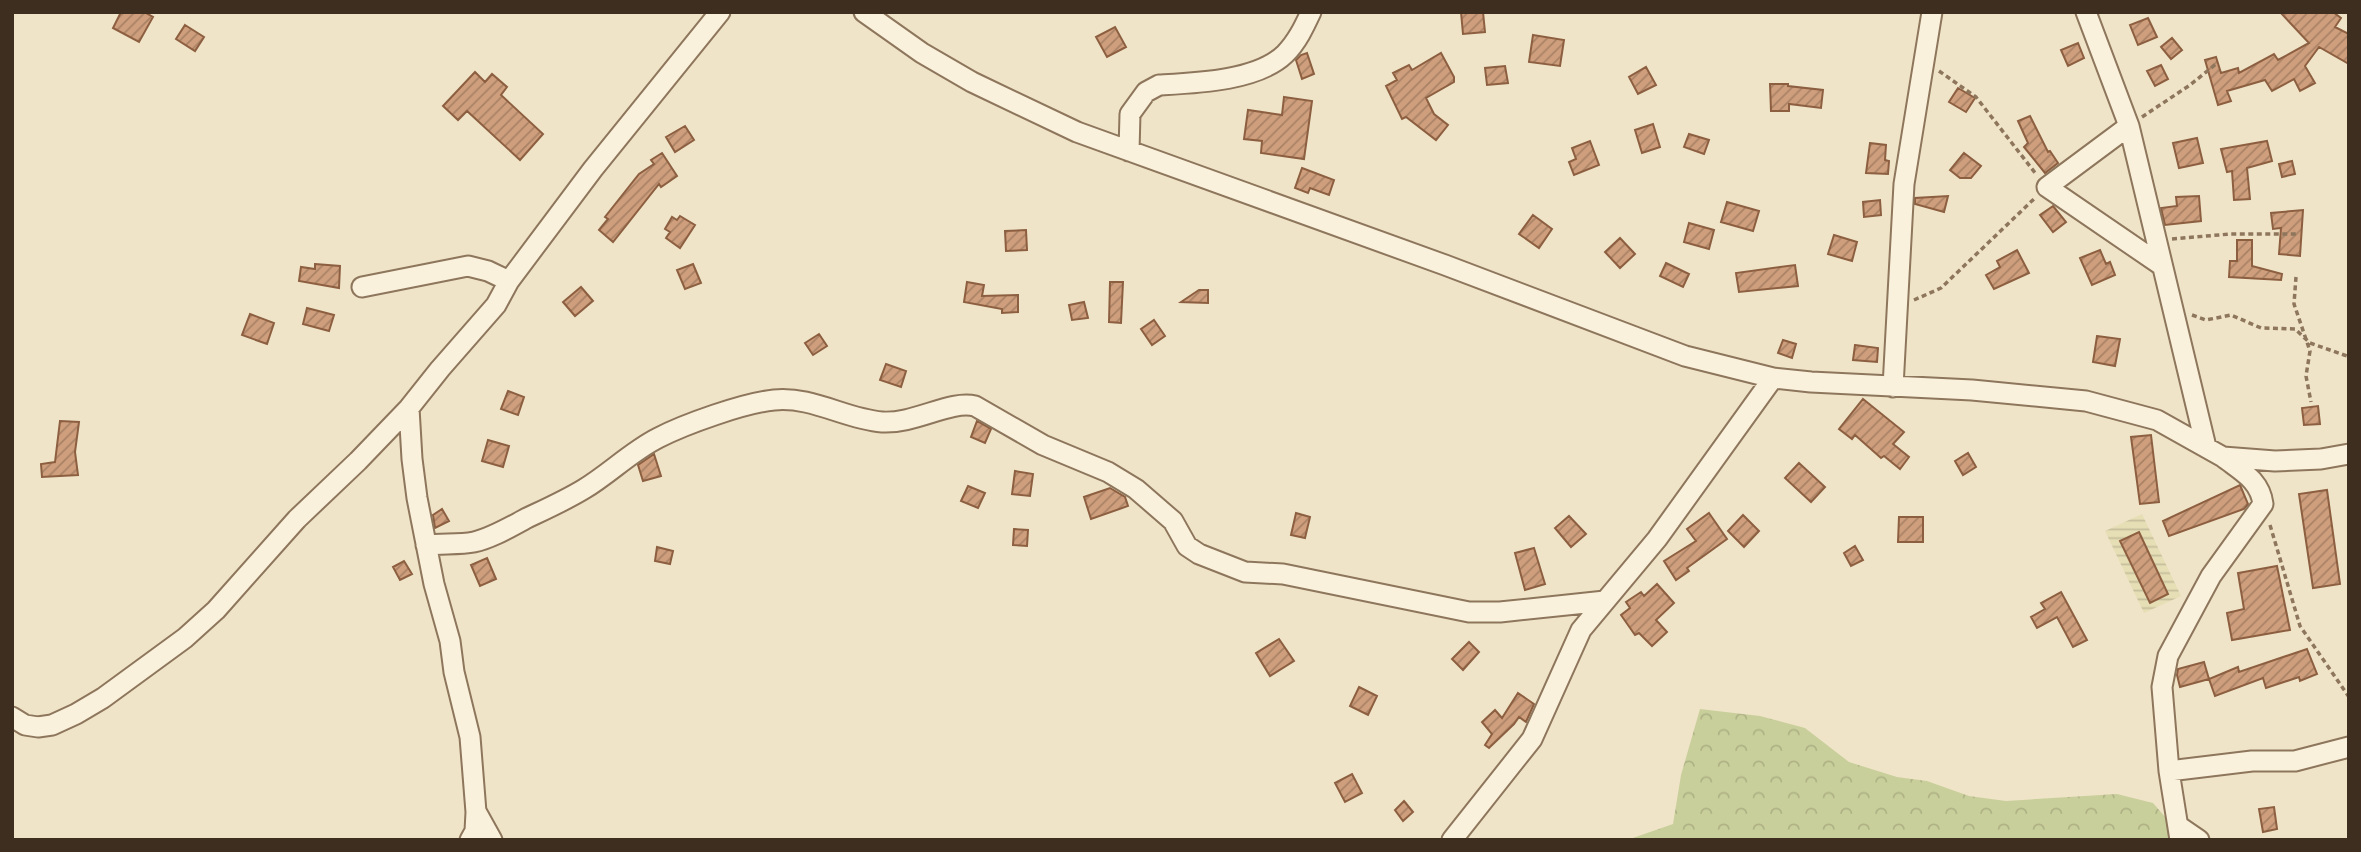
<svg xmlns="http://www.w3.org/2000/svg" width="2361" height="852" viewBox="0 0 2361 852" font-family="Bitter,serif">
<defs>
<pattern id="farmland-rules" width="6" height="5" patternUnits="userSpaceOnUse" patternTransform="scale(1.75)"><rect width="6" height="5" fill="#e6deb5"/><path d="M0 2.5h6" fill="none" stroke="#c6bf9b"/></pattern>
<pattern id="forest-crowns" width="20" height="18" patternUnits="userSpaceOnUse" patternTransform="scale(1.75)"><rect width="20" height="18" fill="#c9cf9b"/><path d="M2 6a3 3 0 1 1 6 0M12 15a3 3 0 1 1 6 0" fill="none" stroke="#aeb285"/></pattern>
<pattern id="building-hatch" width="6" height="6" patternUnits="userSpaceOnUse" patternTransform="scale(1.75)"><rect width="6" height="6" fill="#cf9f7d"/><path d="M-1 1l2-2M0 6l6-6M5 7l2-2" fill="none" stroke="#a98266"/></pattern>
</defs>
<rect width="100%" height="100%" fill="#f0e4c8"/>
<path fill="url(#farmland-rules)" d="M2142,514l39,82 -37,17 -39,-82z"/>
<path fill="url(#forest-crowns)" d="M1700,709l60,7 45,12 44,34 48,15 30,4 42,15 37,5 111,-7 36,9 14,16 6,21h-546l46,-16 8,-49z"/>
<path fill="url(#building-hatch)" stroke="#8d5f41" stroke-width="2" d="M121,12h23l9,5 -14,25 -26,-14z
M1461,12h22l2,20 -22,2z
M2280,12h53l8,6 -6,9 14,7v30l-30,-17 -14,19 10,17 -15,8 -6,-12 -22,12 -7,-11 -38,11 4,10 -13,4 -13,-45 11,-3 5,16 17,-5 1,5 35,-19 4,6 31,-17z
M2148,18l9,19 -19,8 -8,-20z
M185,25l19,12 -9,14 -19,-12z
M1115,27l11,20 -19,10 -11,-20z
M1533,35l31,5 -4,26 -31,-4z
M2172,38l10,12 -11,9 -10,-12z
M2078,43l6,15 -16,8 -7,-16z
M1307,53l7,21 -12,5 -6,-19 5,-5z
M1441,53l13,24v5l-28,16 8,16 14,11 -12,15 -30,-23 -4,2 -16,-33 11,-6 -4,-7 16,-8 3,5z
M2161,65l7,14 -13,7 -8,-15z
M1505,66l3,17 -21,2 -2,-17z
M1646,67l10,18 -18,9 -9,-17z
M475,72l10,10 7,-8 15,13 -6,8 42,39 -23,26 -53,-49 -9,9 -15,-14z
M1770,84h18v2l35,4 -2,18 -32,-4v7h-18z
M1958,88l17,10 -9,14 -17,-10z
M1284,97l28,4 -8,58 -43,-6 1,-12 -18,-2 4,-29 34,5z
M2030,116l18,36 2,-1 8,12 -13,10 -21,-26 4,-4 -10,-22z
M1653,124l7,23 -18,6 -7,-23z
M685,126l9,14 -19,12 -9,-15z
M1689,134l20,6 -5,14 -20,-7z
M2197,138l6,25 -24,5 -6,-25z
M1590,141l9,24 -25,10 -5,-13 7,-3 -4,-11z
M2267,141l5,20 -25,7 3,31 -16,1 -2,-29 -5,1 -6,-23z
M1870,143l16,2 -1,15 4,1 -1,13 -22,-1z
M662,153l15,23 -16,11 -2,-3 -46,58 -14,-12 9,-11 -3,-2 34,-43 15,-10 -3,-4z
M1964,153l17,13 -10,12h-11l-10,-8z
M2292,161l3,13 -13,3 -3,-13z
M1302,168l32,12 -5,15 -19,-7 -2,5 -13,-5z
M1948,196l-4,16 -29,-8v-6z
M2199,196l2,25 -36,4 -4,-17 16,-2 -1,-9z
M1880,200l1,15 -17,2 -1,-15z
M1727,202l32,9 -6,20 -32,-9z
M2053,206l13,16 -13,10 -13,-17z
M2303,210l-3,46 -21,-2 2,-26 -8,1 -2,-16z
M1533,215l19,14 -13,19 -20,-14z
M680,216l15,9 -15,23 -14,-10 4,-6 -5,-3 7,-12 5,3z
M1689,223l25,7 -5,19 -25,-7z
M1026,230l1,20 -21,1 -1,-20z
M1834,235l23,7 -5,19 -24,-7z
M1620,238l15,16 -15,14 -15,-16z
M2237,240h15v26l30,8 -1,6 -52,-3 1,-16h7z
M2017,250l12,23 -35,16 -8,-14 14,-8 -3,-6z
M2100,250l6,14 4,-2 5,13 -23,10 -12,-27z
M1666,263l23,11 -6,13 -23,-11z
M315,264l25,2 -1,22 -40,-7 2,-14 14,2z
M693,264l8,19 -16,6 -8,-19z
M1795,265l3,21 -59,6 -3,-19z
M967,282l17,3 -2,11 36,-1v17l-16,1v-4l-38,-7z
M1110,282h13l-2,41 -12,-1z
M581,287l12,14 -18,15 -12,-14z
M1199,290h9v13l-27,-1z
M1084,302l4,16 -16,2 -3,-15z
M307,308l27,7 -5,16 -26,-7z
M250,314l24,9 -7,21 -25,-9z
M1154,320l11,16 -13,9 -11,-16z
M819,334l8,12 -14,9 -8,-12z
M2097,336l23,3 -5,27 -22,-4z
M1783,340l13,4 -4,14 -14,-5z
M1855,345l23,3 -1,14 -24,-2z
M886,364l20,7 -5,16 -21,-7z
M508,391l16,6 -6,18 -17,-6z
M1863,399l41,33 -11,12 16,13 -9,12 -16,-13 -3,2 -26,-23 -3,4 -13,-10z
M2318,406l2,18 -16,1 -2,-17z
M60,421l19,1 -4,30 3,23 -36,2 -1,-13 14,-2z
M977,421l14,8 -6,14 -14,-6z
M2151,435l8,67 -19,2 -9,-67z
M488,440l21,6 -6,21 -21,-6z
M1968,453l8,14 -13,8 -8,-14z
M654,454l7,22 -18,5 -5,-16z
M1799,463l26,24 -14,15 -26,-24z
M1015,471l18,3 -3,22 -18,-2z
M2240,485l8,19 -4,5 -75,27 -6,-15z
M968,486l17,7 -7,15 -17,-7z
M1110,488l15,9 3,9 -37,13 -7,-22z
M2327,490l13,94 -27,4 -14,-94z
M442,509l7,12 -14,7 -2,-13z
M1296,513l14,4 -5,21 -14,-3z
M1709,513l18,26 -40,29 2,3 -13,9 -12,-19 32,-20 -9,-12z
M1743,515l16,16 -15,16 -16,-16z
M1569,516l17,18 -15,13 -16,-19z
M1899,517h24v25h-25z
M1014,529l14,1 -1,16 -14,-1z
M2139,532l29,62 -18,9 -30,-62z
M1855,546l8,14 -12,6 -7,-13z
M657,547l16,4 -3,13 -15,-3z
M1534,548l11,36 -20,6 -10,-37z
M487,558l9,21 -16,7 -9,-21z
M404,561l8,13 -12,6 -7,-13z
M2277,566l13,64 -58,10 -5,-27 17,-4 -6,-36z
M1657,584l17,19 -18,17 11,12 -15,14 -13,-13 -4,2 -14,-20 9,-7 -4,-6 15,-10 3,4z
M2061,592l26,48 -14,7 -16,-30 -20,11 -6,-11 14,-8 -4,-6z
M1279,639l15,22 -24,15 -14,-23z
M1469,642l10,10 -16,18 -11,-11z
M2307,649l10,25 -17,7 -1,-4 -33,11 -3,-10 -48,18 -6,-17 29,-12 1,5z
M2204,662l5,17 -29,8 -3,-12 1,-6z
M1359,687l18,9 -9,19 -18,-9z
M1518,693l16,11 -8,18 -7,-5 -5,7 -25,24 -4,-3 7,-11 -10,-12 13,-12 7,8z
M1352,774l10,19 -17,9 -10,-19z
M1404,801l9,11 -10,9 -8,-11z
M2274,807l3,22 -14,3 -4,-23z"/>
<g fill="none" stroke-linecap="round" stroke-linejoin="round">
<g stroke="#8d765c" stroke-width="23">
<path id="minor" d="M864,12l58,41 50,29 105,50 368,133 240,91 88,22 38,4 161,8 114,11 71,19 66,37 52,4 46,-2 28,-5
M2086,12l43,114 77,321
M2129,126l-82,61 114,78
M1129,151l1,-37 16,-22 13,-7c37,-2 98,-4 126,-31 12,-12 19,-27 26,-42
M362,287l106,-21 20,5 21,10 84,-112 127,-157
M1893,387l11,-203 28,-172
M409,408l3,51 5,39 17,86 16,57 4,31 16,65 6,75 -1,19 -5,9
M426,545c16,-2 33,0 48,-3 18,-4 36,-15 53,-24 19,-9 39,-18 57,-29 25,-15 48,-38 74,-51 27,-14 86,-35 116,-38 38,-4 71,19 108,22 33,2 68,-22 93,-16l68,39 65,27 28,17 37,32 14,25 12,8 46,18 38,2 186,38h31l105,-11
M12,717l13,8 13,2 14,-2 24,-11 27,-16 82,-60 31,-28 81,-91 61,-58 51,-53 31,-39 56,-64 13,-24
M2169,771l83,-10h43l54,-14
M477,813l15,27
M2180,827l19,13
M1452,840l80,-101 49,-109 76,-91 116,-161
M2180,840l-11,-69 -7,-84 6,-31 43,-80 52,-72c-3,-24 -22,-33 -40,-47"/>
</g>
<path stroke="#8d765c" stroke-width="3.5" stroke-dasharray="5 3.5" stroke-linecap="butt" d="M1939,71l37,26 60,77
M2142,117l48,-32 26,-21
M2172,239l58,-5h69
M2296,277l-2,27 16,47 -4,25 5,26
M1914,300l27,-12 95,-91
M2192,315l14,5 25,-5 30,13 34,1 15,14 37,13
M2270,525l30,101 49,71"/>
<use href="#minor" stroke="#faf1dc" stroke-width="19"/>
</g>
<rect width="2361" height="852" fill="none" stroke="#3d2e20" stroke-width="28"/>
</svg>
